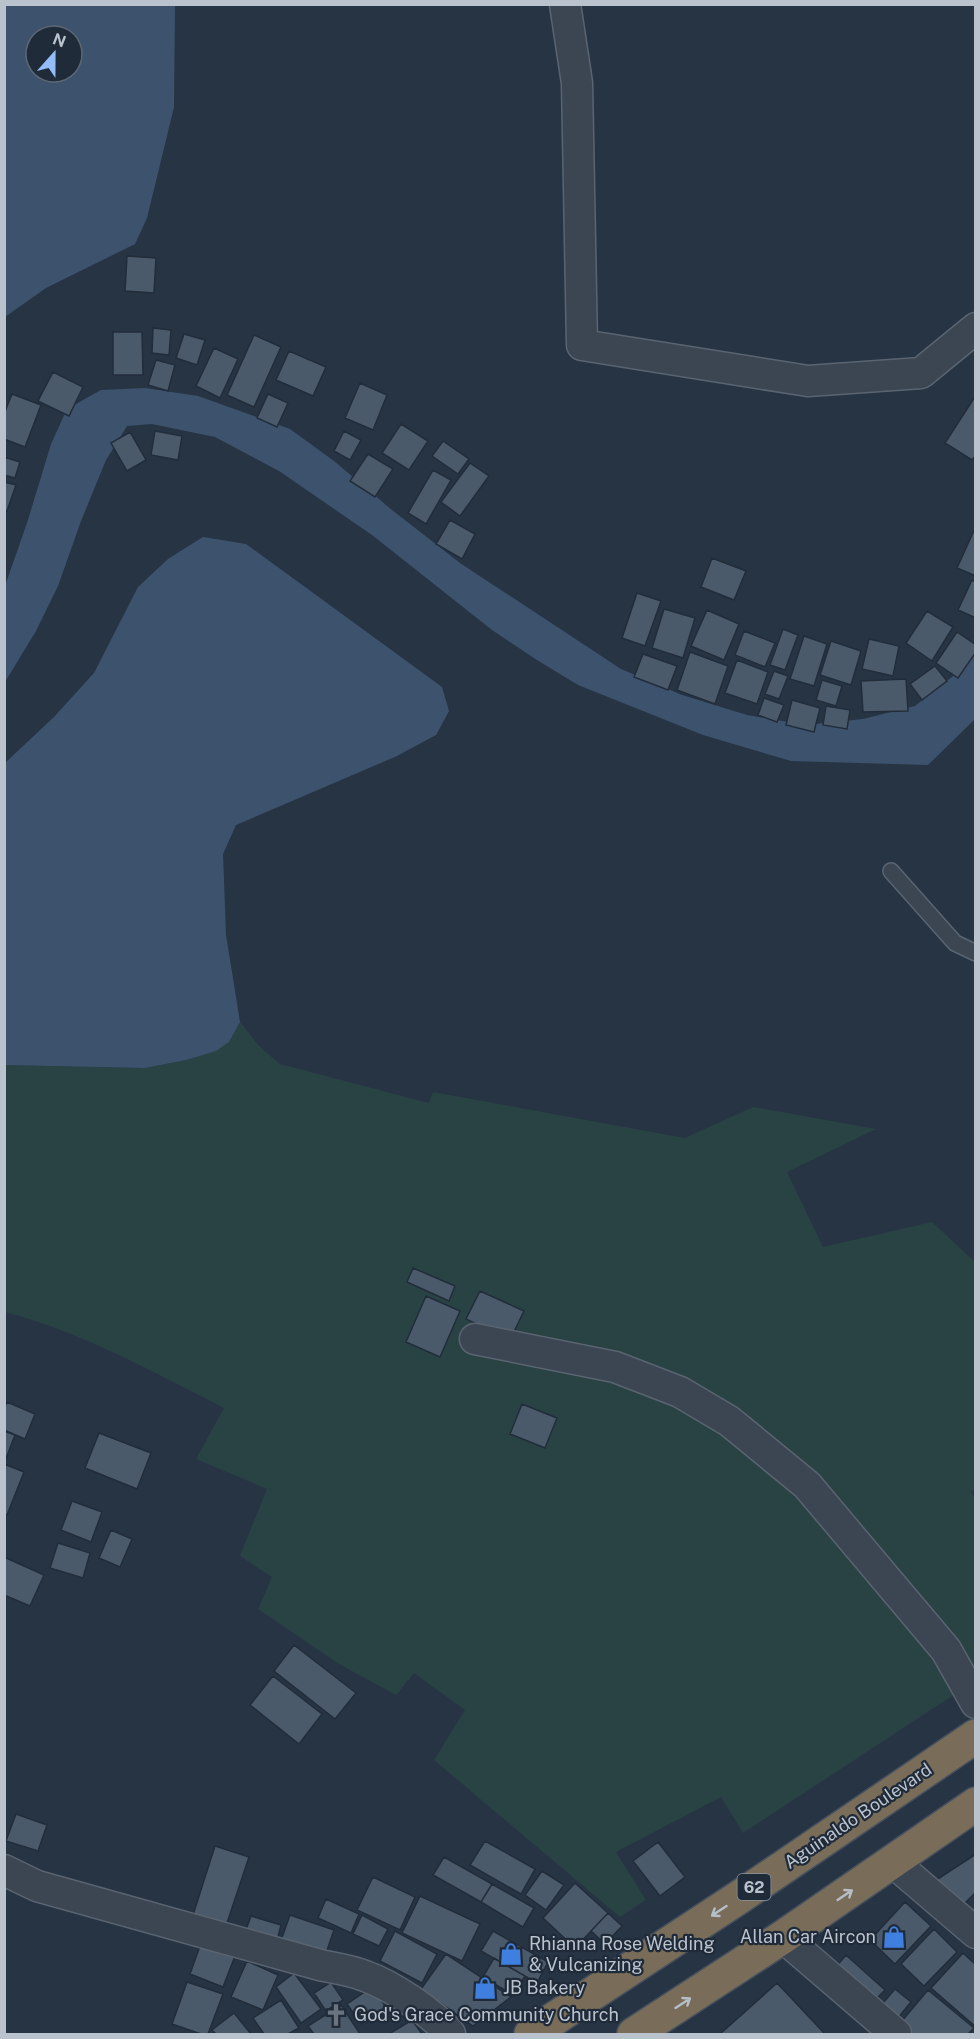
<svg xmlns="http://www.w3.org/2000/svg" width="980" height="2039" viewBox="0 0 980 2039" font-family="'Public Sans',sans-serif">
<rect width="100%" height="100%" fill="#273444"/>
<path fill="#294345" d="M240,1022l20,25 20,17 149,39 4,-11 252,46 68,-31 123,22 -89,43 36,75 109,-25 43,40 1,226 -6,4 6,6 -1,183 -232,152 -22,-36 -105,55 30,48 -26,17 -186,-157 31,-50 -51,-37 -18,22 -57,-31 -81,-55 14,-32 -32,-21 27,-67 -71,-30 28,-51c-69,-35 -144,-77 -219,-96l-1,-247 141,3 41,-8 43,-18z"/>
<path fill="#3d536d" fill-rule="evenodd" d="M5,4l170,1 -1,102 -27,111 -12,26 -89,44 -41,29zM36,36h36v36h-36z
M145,388l53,8 92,33 44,32 58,49 68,53 161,106 61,26 65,20 59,10 57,-6 52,-13 42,-33 18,-20 1,65 -48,47 -137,-4 -88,-26 -125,-50 -41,-25 -45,-30 -120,-95 -93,-64 -64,-34 -63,-13 -25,2 -21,34 -25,61 -23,65 -22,45 -31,51v-96l23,-66 23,-76 16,-35 34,-19z
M203,537l43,7 196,143 7,24 -13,24 -39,21 -161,69 -13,29 3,81 14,87 -11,20 -13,9 -30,9 -41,8 -140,-3v-302l49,-46 40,-44 44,-86 30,-28z"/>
<path fill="#4b5a6a" stroke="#222d3b" stroke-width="1.5" d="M127,256l29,2 -2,35 -29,-2z
M153,328l18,2 -2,25 -17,-2z
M113,332h29l1,43h-30z
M184,334l21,6 -8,25 -21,-7z
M254,335l27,12 -27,60 -27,-12z
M214,348l24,11 -18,39 -24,-12z
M289,351l37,16 -13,29 -37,-16z
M156,360l19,5 -7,26 -20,-6z
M53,372l30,15 -14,29 -31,-15z
M360,383l27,12 -14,35 -28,-12z
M12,394l29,11 -16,42 -21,-8v-25z
M268,394l20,9 -11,24 -20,-9z
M976,395v60l-4,5 -27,-17z
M401,424l27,17 -19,29 -27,-17z
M155,431l27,5 -4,24 -27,-5z
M344,431l17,9 -11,20 -16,-9z
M130,432l16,28 -19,11 -16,-28z
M443,441l26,18 -11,15 -26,-18z
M368,454l25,15 -18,28 -25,-16z
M4,457l16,5 -5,16 -11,-3z
M470,463l19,13 -29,40 -19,-14z
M433,470l18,10 -25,44 -18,-11z
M4,482l12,3 -9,26 -3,-1z
M450,520l25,14 -13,25 -26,-15z
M976,526v50l-19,-8z
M712,558l34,13 -12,29 -33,-13z
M972,580l4,2v36l-18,-8z
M637,593l24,8 -16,45 -23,-8z
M664,609l31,9 -12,40 -31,-10z
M707,610l32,14 -15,36 -33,-14z
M927,611l26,16 -21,34 -26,-18z
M783,629l15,6 -13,35 -15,-5z
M744,631l31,12 -10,24 -30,-12z
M957,632l19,13v7l-18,26 -22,-15z
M804,636l23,8 -13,42 -24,-7z
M869,639l30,7 -6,30 -31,-7z
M831,641l30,10 -10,34 -31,-10z
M690,652l38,14 -13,38 -38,-14z
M643,654l34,12 -9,24 -34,-13z
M737,660l31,12 -11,32 -32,-11z
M935,666l12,15 -25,19 -12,-16z
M774,671l14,5 -9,23 -14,-5z
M906,679l2,32 -45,1 -2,-31z
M822,680l20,6 -6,20 -20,-6z
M764,698l20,7 -7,17 -19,-7z
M792,700l28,8 -6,24 -28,-7z
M826,706l24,4 -3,19 -24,-4z
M413,1268l42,18 -6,15 -42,-19z
M480,1291l44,20 -14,29 -44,-21z
M426,1296l34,15 -20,46 -34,-15z
M7,1402l28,12 -10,25 -21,-9v-21z
M522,1404l35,14 -12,30 -35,-14z
M4,1431l11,4 -10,26h-1z
M99,1433l52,20 -14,36 -52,-21z
M4,1464l20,8 -17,43 -3,-1z
M72,1501l30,11 -11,30 -30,-12z
M111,1530l21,9 -12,28 -21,-9z
M58,1543l32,10 -7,25 -33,-10z
M4,1557l40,18 -14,31 -26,-11z
M294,1645l62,48 -21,26 -61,-48z
M273,1676l49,38 -23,30 -49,-39z
M16,1814l31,11 -9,26 -32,-10z
M485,1841l50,28 -14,25 -51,-29z
M658,1842l27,35 -25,19 -27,-35z
M215,1846l34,11 -24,72 -33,-11z
M976,1854v38l-15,15 -31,-23z
M444,1857l48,27 -11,18 -48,-27z
M542,1871l22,14 -18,25 -21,-15z
M373,1877l42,20 -15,33 -43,-20z
M575,1883l33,30 -33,35 -32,-30z
M492,1884l42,24 -11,19 -42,-25z
M420,1896l60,28 -18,37 -60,-28z
M326,1899l33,15 -8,19 -33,-15z
M905,1902l26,24 -36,38 -25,-24z
M608,1913l14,13 -17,18 -14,-13z
M290,1915l44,15 -11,32 -44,-16z
M362,1915l26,14 -9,17 -26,-12z
M251,1916l30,9 -5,20 -32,-10z
M934,1929l23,23 -33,34 -23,-22z
M395,1931l42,23 -15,29 -42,-22z
M493,1931l55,31 -11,21 -56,-32z
M201,1943l34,13 -12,31 -33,-13z
M963,1953l13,12v62l-45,-39z
M446,1954l65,43 -38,29 -52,-37z
M846,1955l39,35 -12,12 -38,-34z
M494,1958l31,18 -12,19 -30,-18z
M247,1961l31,14 -15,35 -32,-13z
M294,1973l27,36 -20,14 -25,-36z
M187,1982l36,12 -15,40h-7l-29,-10z
M331,1982l12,18 -17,11 -12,-18z
M777,1983l48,51h-105z
M372,1987l14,20 -25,17 -14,-20z
M895,1989l16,13 -18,22 -16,-14z
M928,1990l46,38 -6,6h-65l-7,-6z
M281,2000l18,28 -11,6h-24l-11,-16z
M341,2005l19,29h-46l-6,-8z
M234,2013l17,21h-35l-4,-4z
M412,2020l10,14h-33z"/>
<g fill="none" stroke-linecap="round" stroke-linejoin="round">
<g stroke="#5a6471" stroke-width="18">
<path id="lane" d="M891,871l64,72 21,10"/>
</g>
<g stroke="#5a6471" stroke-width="33">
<path id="street" d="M565,4l12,79 5,262 226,36 113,-8 55,-45
M475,1339l140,28 65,25 49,29 78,64 139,165 30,53
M893,1862l83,71
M4,1870l33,16 283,79c14,3 31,5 45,11 26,9 68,37 85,58
M783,1937l113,97"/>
</g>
<g stroke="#46515e" stroke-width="36">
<path id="highway" d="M531,2034l207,-136 238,-162
M634,2034l149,-97 193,-133"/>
</g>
<use href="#lane" stroke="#3c4653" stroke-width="15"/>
<use href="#street" stroke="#3c4653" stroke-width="30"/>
<use href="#highway" stroke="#796c59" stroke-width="33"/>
</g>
<defs><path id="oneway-shaft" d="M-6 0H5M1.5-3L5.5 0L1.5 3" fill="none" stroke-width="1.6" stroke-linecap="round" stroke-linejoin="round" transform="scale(1.5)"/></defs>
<g stroke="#b6bec7">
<use href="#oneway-shaft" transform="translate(845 1895) rotate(-34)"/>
<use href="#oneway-shaft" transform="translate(719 1911) rotate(147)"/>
<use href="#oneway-shaft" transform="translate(683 2003) rotate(-33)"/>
</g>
<defs>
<g id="shop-bare" transform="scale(1.8)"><path d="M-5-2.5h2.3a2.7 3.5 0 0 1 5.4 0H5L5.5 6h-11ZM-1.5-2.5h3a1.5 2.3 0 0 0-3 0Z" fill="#3f7fe0" stroke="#202b39" stroke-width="2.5" paint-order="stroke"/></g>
<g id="church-bare" transform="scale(1.8)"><path d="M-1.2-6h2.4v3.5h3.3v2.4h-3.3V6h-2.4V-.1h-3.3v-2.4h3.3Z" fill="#6b7280" stroke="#202b39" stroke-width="2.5" paint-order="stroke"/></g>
</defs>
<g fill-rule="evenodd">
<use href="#shop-bare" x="894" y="1937"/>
<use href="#shop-bare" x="511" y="1954"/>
<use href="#shop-bare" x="485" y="1988"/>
<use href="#church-bare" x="336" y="2015"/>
</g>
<g text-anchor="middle" stroke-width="4.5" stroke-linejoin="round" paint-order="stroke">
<rect fill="#202b39" stroke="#8b95a1" stroke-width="1.5" x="737.5" y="1874" width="33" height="26" rx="4.5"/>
<g font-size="16" font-weight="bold" fill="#b9c2cd">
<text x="754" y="1893">62</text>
</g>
<g font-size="18" fill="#b9c2cd" stroke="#202b39">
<text transform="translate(858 1816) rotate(-34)" y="6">Aguinaldo Boulevard</text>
</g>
<g font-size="18" fill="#b9c2cd" stroke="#202b39" text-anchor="start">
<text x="876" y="1943" text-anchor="end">Allan Car Aircon</text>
<text x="529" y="1950">Rhianna Rose Welding<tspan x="529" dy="21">&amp; Vulcanizing</tspan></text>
<text x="503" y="1994">JB Bakery</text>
<text x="354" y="2021">God's Grace Community Church</text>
</g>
</g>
<rect width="980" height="2039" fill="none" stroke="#b9c2cd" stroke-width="12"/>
<g transform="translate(54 54) rotate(21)"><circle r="28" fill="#202b39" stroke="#5d6774" stroke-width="1.5"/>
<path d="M0-4.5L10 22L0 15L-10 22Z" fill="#93bdf9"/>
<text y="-9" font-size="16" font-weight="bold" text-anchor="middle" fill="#b9c2cd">N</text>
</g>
</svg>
